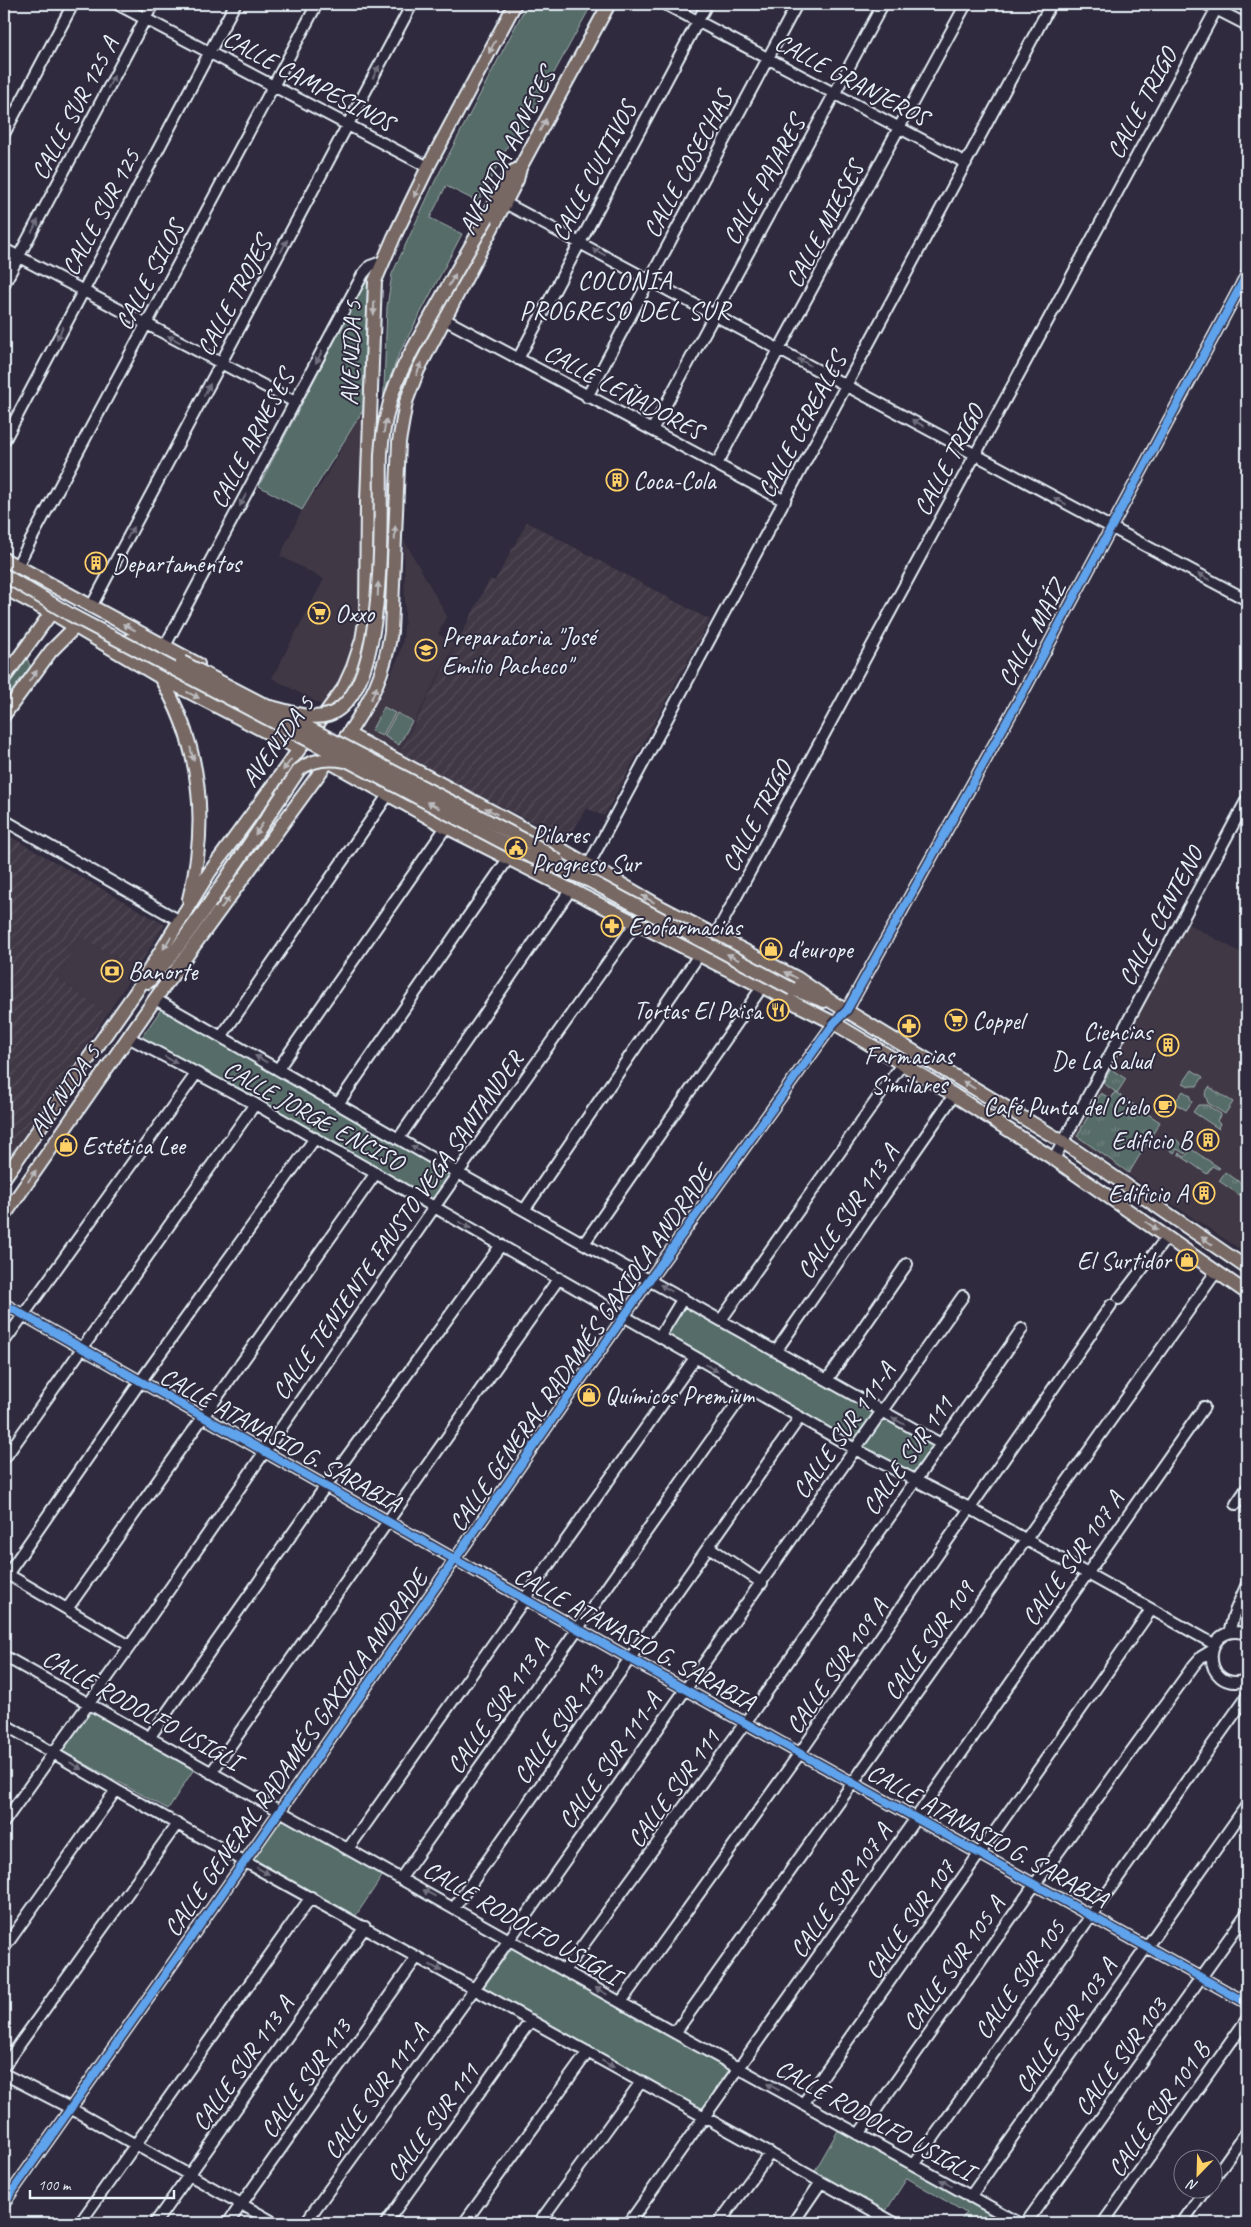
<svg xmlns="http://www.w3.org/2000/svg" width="1251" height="2227" viewBox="0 0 1251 2227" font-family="Caveat,sans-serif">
<defs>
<pattern id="industrial-furrows" width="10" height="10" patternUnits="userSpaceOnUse" patternTransform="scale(1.25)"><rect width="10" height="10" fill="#413845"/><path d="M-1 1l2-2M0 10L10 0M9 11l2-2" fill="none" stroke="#534c57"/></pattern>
<pattern id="grass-tufts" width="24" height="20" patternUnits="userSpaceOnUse" patternTransform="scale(1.25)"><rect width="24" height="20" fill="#576c67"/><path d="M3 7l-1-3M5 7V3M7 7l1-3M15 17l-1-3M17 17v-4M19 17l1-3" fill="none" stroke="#6f817e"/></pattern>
</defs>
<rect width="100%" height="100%" fill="#2f2a3d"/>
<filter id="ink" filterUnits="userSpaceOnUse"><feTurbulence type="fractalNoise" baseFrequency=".02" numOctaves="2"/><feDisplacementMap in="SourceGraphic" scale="10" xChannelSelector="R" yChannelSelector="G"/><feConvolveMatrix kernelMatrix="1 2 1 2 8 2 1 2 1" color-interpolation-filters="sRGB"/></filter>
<g filter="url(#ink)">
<path fill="#413845" d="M363,410v77l-5,149 -17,47 -17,23 -52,-28 52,-99 -44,-23 22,-46 20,-27z
M404,540l43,76 -9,18 17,10 -58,111 -35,-18 -2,-7 21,-35 18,-39 4,-16 2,-24z
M1188,924l59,32v298l-175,-117z
M79,937l58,31 -30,46 -49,-36z"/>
<path fill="url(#industrial-furrows)" d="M527,522l183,98 -106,196 -18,-8 -18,32 -170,-85 92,-176 5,2z
M4,833l161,92 -28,43 -58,-31 -21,41 49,36 -46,68 -57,82z"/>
<path fill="url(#grass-tufts)" stroke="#a0aeb0" d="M1111,1069l15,10 -9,14 -14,-10z
M1192,1070l11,7 -6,9h-8l-6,-3z
M1209,1087l24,15 -8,12 -17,-11 -3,-9z
M1183,1091l6,4 3,7 -6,8 -12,-7z
M1115,1092l45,30 -31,51 -52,-37 24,-43 10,6z
M1198,1105h9l14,9 -4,7 3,3 -2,3 1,2 -26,-17z
M1176,1139l11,11 -2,4 -8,-5 -3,4 -5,-4z
M1191,1149l29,19 -2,1 -6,-3 -5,8 -29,-20 1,-1 6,4z
M1225,1172l22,15v13l-28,-19z"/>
<path fill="#576c67" stroke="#a0aeb0" d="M527,4h65l-71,129 -10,7 -33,62 -32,-16 -16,32 32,16 -63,120 -9,24 -7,36 4,-107 5,-33 43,-93z
M365,283l3,1 -5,126 -61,100 -43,-24z
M25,652l6,17 -27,38v-26z
M384,707l11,6 -13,23 -11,-5z
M397,713l15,8 -13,24 -15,-9z
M162,1008l291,162 -20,31 -294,-160z
M683,1303l252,142 -19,30 -61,-26 -192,-115z
M91,1709l103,60 -26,40 -106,-58z
M283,1815l102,57 -30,45 -101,-57z
M514,1945l217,122 -29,42 -218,-122z
M840,2127l170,96h-51l7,-10 -59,-35 -23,36 -71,-40z"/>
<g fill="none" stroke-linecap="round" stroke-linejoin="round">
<g stroke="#e8f1f8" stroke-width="14">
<path id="minor" d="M117,4l311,163
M665,4l301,159
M1206,4l41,21
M4,134l69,-130
M505,203l742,397
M4,249l291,153
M4,284l149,-280
M444,319l341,182
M518,359l189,-355
M587,397l210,-393
M652,430l231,-426
M4,441l231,-437
M717,464l249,-460
M17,566l300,-562
M91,607l321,-603
M165,646l198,-372 7,-8 14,-5
M4,820l176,101
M588,866l463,-862
M715,936l504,-932
M155,999l303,174 483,271
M128,1037l127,67 600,345 116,60 243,135
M221,1037l167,-242
M278,1069l168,-242
M338,1104l170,-245
M399,1138l172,-249
M1054,1159l193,-360
M525,1209l174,-254
M585,1242l177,-255
M1119,1299l48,-62
M4,1304l625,354 618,345
M721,1320l181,-256
M660,1336l23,-38
M4,1342l192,-268
M776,1351l178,-256
M827,1380l80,-116
M4,1459l251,-355
M1236,1504l11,-16
M709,1547l53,36
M7,1574l123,72
M4,1579l136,-197 175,-244
M67,1609l309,-436
M1229,1633l5,-19 13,-30
M1247,1634c-47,-15 -47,61 0,46
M4,1656l671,377 344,190
M4,1724l112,66 779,433
M149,1738l176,-251 176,-242
M211,1773l348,-495
M4,1822l126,-176 328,-473 178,-250
M348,1849l347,-491
M401,1878l347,-490
M454,1908l346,-491
M4,1948l112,-158
M565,1970l180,-247 277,-394
M621,2002l179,-249 311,-448
M675,2033l541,-761
M4,2066l173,-242
M4,2074l66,34 205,115
M803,2104l348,-494
M859,2134l176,-250 159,-219 7,-8 10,-6
M914,2165l333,-469
M1214,2178l33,-47
M970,2197l277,-392
M4,2203l241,-342 405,-582 184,-256 13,-13 180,-325 220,-411
M80,2223l231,-326
M155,2223l210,-296
M228,2223l189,-266
M305,2223l170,-235 488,-692
M386,2223l145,-203
M464,2223l124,-171
M539,2223l102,-141
M629,2223l287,-405 288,-411
M719,2223l51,-70
M793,2223l28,-41
M1026,2223l221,-310
M1103,2223l144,-204
M1182,2223l23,-33"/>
</g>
<g stroke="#e8f1f8" stroke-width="16">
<path id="major" d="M487,218l23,-45 10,-5
M4,559l194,105
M4,588l55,29 101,60 139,72
M129,640l43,18
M160,677c41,68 49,146 29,222
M4,678l47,-65
M4,715l47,-64 24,-24
M348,734l197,106 114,66 138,72 35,24 231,140 184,126
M328,761l118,66 388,196 120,72 100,64 193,134
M148,982l21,-23 40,-55
M792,989l32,12
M4,1178l131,-185 74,-120 134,-184 10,-22 9,-27 4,-24 1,-115 8,-220 19,-44 34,-70 87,-163
M4,1216l151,-217 193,-265c24,-36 36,-59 43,-102l8,-190 7,-40 12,-32 99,-190 3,-12 89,-164"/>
</g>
<use href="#minor" stroke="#2f2a3d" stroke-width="10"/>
<use href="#major" stroke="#776864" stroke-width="12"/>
<g stroke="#e8f1f8" stroke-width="16" stroke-linecap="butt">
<path id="major-bridge" d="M4,575l67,40 454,239 65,27 202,108
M182,662l354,184 22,15
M265,706c20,3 43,15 63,9 63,-21 51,-207 53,-261 1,-16 4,-33 8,-48 7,-31 25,-58 40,-86 19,-34 38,-68 58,-102
M209,904l90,-134c13,-11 30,-12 47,-9"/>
</g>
<use href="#major-bridge" stroke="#776864" stroke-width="12"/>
<g stroke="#2f2a3d" stroke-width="11">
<path id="cycleway" d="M4,1304l625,354 618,345
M4,2203l241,-342 405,-582 184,-256 13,-13 180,-325 220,-411"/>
</g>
<use href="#cycleway" stroke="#60a3ed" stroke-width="8"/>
</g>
<defs><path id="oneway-solid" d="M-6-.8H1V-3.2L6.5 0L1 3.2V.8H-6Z" transform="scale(1.25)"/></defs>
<g fill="#bbbabd">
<use href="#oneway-solid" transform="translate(492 47) rotate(118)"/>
<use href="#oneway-solid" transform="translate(543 125) rotate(-62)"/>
<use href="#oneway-solid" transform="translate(417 191) rotate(116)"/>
<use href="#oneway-solid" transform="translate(452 280) rotate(-61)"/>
<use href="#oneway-solid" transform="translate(374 308) rotate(92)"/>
<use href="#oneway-solid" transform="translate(419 369) rotate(-66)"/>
<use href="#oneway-solid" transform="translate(385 426) rotate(-80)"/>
<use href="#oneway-solid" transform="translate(395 533) rotate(-88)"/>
<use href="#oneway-solid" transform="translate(378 589) rotate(-88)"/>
<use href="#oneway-solid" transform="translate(129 627) rotate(-152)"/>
<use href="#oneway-solid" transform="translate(33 676) rotate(-54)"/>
<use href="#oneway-solid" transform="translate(374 693) rotate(-65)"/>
<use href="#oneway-solid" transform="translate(193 695) rotate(27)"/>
<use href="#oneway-solid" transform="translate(192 754) rotate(76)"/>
<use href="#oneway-solid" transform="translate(287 765) rotate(126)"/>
<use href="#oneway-solid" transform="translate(433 805) rotate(-152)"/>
<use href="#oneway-solid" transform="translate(491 811) rotate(-152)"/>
<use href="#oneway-solid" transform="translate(259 829) rotate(124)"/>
<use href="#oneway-solid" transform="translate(648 899) rotate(-151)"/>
<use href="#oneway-solid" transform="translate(225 903) rotate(-54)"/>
<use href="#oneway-solid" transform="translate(167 943) rotate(122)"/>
<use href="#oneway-solid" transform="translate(733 957) rotate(-152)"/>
<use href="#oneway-solid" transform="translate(791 975) rotate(-152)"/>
<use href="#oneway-solid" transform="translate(969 1085) rotate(-148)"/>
<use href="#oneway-solid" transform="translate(32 1176) rotate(-55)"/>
<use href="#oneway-solid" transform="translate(1152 1226) rotate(35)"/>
<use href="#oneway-solid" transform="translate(1207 1241) rotate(-145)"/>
</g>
<g fill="#70707e">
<use href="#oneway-solid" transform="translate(376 72) rotate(-62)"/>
<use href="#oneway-solid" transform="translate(111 82) rotate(-62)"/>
<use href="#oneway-solid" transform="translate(35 226) rotate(-62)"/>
<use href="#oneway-solid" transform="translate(284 246) rotate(-62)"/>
<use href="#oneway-solid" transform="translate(599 252) rotate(-152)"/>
<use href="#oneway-solid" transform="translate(60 333) rotate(117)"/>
<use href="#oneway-solid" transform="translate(174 339) rotate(-152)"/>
<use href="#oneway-solid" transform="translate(319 357) rotate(118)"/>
<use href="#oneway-solid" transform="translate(804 362) rotate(-152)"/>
<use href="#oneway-solid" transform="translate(207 390) rotate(-62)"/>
<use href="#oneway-solid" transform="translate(918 423) rotate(-151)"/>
<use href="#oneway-solid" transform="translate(243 500) rotate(118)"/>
<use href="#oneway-solid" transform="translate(1060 501) rotate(-152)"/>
<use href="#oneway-solid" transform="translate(130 533) rotate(-62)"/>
<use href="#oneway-solid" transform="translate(1204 577) rotate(-152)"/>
<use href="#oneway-solid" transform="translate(261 1059) rotate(-150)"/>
<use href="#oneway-solid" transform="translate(171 1060) rotate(28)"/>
<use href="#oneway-solid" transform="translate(417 1149) rotate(-150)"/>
<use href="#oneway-solid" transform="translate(465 1225) rotate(29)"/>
<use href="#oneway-solid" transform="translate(666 1288) rotate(-150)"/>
<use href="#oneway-solid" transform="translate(712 1368) rotate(29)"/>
<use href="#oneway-solid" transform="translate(898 1421) rotate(-152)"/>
<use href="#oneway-solid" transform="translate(76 1766) rotate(31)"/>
<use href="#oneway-solid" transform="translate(263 1871) rotate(28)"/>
<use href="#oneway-solid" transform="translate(429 1893) rotate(-151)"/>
<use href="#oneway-solid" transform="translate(436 1968) rotate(28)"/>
<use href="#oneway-solid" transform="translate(601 1991) rotate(-150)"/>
<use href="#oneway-solid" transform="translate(608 2064) rotate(29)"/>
<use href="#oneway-solid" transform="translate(773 2087) rotate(-151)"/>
<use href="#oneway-solid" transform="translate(946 2183) rotate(-151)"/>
</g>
</g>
<defs>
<g id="building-ring" transform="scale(1.125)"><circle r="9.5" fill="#2f2a3d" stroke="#ffd166" stroke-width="1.5"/><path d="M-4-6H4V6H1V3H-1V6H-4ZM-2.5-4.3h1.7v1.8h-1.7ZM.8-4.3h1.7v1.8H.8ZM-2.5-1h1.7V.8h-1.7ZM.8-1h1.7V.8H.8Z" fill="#ffd166"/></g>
<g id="supermarket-ring" transform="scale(1.125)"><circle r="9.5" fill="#2f2a3d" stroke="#ffd166" stroke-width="1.5"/><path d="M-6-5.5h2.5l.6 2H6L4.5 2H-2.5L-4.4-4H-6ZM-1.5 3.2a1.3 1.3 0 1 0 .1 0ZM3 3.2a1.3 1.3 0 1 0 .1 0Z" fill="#ffd166"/></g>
<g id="school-ring" transform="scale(1.125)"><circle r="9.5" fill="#2f2a3d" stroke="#ffd166" stroke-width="1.5"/><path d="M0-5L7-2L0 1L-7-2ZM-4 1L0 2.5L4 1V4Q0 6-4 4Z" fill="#ffd166"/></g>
<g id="civic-ring" transform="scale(1.125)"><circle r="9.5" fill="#2f2a3d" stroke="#ffd166" stroke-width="1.5"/><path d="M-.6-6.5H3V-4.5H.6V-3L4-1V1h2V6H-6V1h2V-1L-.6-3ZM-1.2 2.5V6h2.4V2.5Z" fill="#ffd166"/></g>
<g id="pharmacy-ring" transform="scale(1.125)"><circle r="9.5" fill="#2f2a3d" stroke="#ffd166" stroke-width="1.5"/><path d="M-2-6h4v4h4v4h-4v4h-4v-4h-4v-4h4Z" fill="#ffd166"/></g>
<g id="shop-ring" transform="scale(1.125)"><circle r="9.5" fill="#2f2a3d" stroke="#ffd166" stroke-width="1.5"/><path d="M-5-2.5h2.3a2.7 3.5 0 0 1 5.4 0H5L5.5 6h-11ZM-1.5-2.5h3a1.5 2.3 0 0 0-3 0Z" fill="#ffd166"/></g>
<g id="bank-ring" transform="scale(1.125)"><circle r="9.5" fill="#2f2a3d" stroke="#ffd166" stroke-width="1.5"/><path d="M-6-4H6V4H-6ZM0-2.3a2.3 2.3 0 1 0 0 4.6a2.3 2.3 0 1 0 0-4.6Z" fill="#ffd166"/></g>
<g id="restaurant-ring" transform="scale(1.125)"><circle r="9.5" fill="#2f2a3d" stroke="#ffd166" stroke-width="1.5"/><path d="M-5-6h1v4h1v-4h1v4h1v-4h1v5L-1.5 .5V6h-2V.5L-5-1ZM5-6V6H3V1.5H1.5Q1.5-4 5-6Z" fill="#ffd166"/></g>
<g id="cafe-ring" transform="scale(1.125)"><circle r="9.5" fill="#2f2a3d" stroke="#ffd166" stroke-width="1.5"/><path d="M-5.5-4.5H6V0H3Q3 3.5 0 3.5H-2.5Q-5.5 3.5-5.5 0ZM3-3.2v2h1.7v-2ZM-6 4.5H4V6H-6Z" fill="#ffd166"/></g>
</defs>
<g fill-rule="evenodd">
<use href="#building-ring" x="617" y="480"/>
<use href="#building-ring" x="96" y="563"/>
<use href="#supermarket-ring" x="319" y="613"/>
<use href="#school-ring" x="426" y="650"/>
<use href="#civic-ring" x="516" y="848"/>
<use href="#pharmacy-ring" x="612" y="926"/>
<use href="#shop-ring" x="771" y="949"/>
<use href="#bank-ring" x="112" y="971"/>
<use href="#restaurant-ring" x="778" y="1010"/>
<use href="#supermarket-ring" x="956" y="1020"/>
<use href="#pharmacy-ring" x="909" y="1026"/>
<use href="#building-ring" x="1168" y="1045"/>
<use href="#cafe-ring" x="1165" y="1106"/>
<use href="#building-ring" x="1208" y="1140"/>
<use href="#shop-ring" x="66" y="1145"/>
<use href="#building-ring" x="1204" y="1193"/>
<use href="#shop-ring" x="1187" y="1260"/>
<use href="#shop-ring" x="589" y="1395"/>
</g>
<g text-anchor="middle" stroke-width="4" stroke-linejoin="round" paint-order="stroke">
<g font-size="25" fill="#e8f1f8" stroke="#2f2a3d">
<text transform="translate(852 79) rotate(28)" y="9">CALLE GRANJEROS</text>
<text transform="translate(309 80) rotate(28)" y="9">CALLE CAMPESINOS</text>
<text transform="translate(1141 103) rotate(-62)" y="9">CALLE TRIGO</text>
<text transform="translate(74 108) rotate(-62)" y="9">CALLE SUR 125 A</text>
<text transform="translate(506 151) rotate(-63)" y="9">AVENIDA ARNESES</text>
<text transform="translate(687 164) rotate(-62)" y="9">CALLE COSECHAS</text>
<text transform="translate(593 171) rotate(-62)" y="9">CALLE CULTIVOS</text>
<text transform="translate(763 180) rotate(-61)" y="9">CALLE PAJARES</text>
<text transform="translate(100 212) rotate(-62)" y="9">CALLE SUR 125</text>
<text transform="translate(824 224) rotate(-62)" y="9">CALLE MIESES</text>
<text transform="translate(149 275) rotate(-62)" y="9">CALLE SILOS</text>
<text transform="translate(233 296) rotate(-62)" y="9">CALLE TROJES</text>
<text transform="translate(350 353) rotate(-88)" y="9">AVENIDA 5</text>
<text transform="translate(624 391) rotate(28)" y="9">CALLE LEÑADORES</text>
<text transform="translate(801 425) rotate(-62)" y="9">CALLE CEREALES</text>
<text transform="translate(251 439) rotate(-62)" y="9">CALLE ARNESES</text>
<text transform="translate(948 460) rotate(-62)" y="9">CALLE TRIGO</text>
<text transform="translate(1031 633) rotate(-62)" y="9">CALLE MAÍZ</text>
<text transform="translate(277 741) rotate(-54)" y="9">AVENIDA 5</text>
<text transform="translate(756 816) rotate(-62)" y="9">CALLE TRIGO</text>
<text transform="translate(1160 916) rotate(-62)" y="9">CALLE CENTENO</text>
<text transform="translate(64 1090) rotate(-55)" y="9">AVENIDA 5</text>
<text transform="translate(314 1115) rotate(29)" y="9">CALLE JORGE ENCISO</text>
<text transform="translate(847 1211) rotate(-55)" y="9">CALLE SUR 113 A</text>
<text transform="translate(397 1225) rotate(-55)" y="9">CALLE TENIENTE FAUSTO VEGA SANTANDER</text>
<text transform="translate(580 1348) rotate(-55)" y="9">CALLE GENERAL RADAMÉS GAXIOLA ANDRADE</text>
<text transform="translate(843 1430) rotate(-55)" y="9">CALLE SUR 111-A</text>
<text transform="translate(281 1439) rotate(29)" y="9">CALLE ATANASIO G. SARABIA</text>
<text transform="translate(907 1455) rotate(-55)" y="9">CALLE SUR 111</text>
<text transform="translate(1072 1558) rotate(-55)" y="9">CALLE SUR 107 A</text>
<text transform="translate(635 1638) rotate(29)" y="9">CALLE ATANASIO G. SARABIA</text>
<text transform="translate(928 1640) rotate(-55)" y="9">CALLE SUR 109</text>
<text transform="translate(836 1666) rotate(-55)" y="9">CALLE SUR 109 A</text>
<text transform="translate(497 1706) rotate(-55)" y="9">CALLE SUR 113 A</text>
<text transform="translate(142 1709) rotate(29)" y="9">CALLE RODOLFO USIGLI</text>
<text transform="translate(558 1724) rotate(-55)" y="9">CALLE SUR 113</text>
<text transform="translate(295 1753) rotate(-55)" y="9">CALLE GENERAL RADAMÉS GAXIOLA ANDRADE</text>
<text transform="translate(609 1760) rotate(-55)" y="9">CALLE SUR 111-A</text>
<text transform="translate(673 1788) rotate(-54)" y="9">CALLE SUR 111</text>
<text transform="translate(988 1835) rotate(29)" y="9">CALLE ATANASIO G. SARABIA</text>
<text transform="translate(840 1890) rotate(-55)" y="9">CALLE SUR 107 A</text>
<text transform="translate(909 1919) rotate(-55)" y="9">CALLE SUR 107</text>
<text transform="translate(522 1922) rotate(30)" y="9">CALLE RODOLFO USIGLI</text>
<text transform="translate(953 1963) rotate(-55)" y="9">CALLE SUR 105 A</text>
<text transform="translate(1019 1979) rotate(-55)" y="9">CALLE SUR 105</text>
<text transform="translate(1065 2025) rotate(-55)" y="9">CALLE SUR 103 A</text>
<text transform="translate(1120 2056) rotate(-54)" y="9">CALLE SUR 103</text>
<text transform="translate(242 2063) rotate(-55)" y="9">CALLE SUR 113 A</text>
<text transform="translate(305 2078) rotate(-55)" y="9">CALLE SUR 113</text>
<text transform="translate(375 2091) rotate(-54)" y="9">CALLE SUR 111-A</text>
<text transform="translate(1158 2109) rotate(-55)" y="9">CALLE SUR 101 B</text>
<text transform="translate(875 2119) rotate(29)" y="9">CALLE RODOLFO USIGLI</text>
<text transform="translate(432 2122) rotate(-54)" y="9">CALLE SUR 111</text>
</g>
<g font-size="25" fill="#e8f1f8" stroke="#2f2a3d" text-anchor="start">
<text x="633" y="489">Coca-Cola</text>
<text x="112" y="572">Departamentos</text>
<text x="335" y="622">Oxxo</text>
<text x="442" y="645">Preparatoria "José<tspan x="442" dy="29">Emilio Pacheco"</tspan></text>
<text x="532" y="843">Pilares<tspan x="532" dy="29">Progreso Sur</tspan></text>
<text x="628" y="935">Ecofarmacias</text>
<text x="787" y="958">d'europe</text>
<text x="128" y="980">Banorte</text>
<text x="762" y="1019" text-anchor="end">Tortas El Paisa</text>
<text x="972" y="1029">Coppel</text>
<text x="1152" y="1040" text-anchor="end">Ciencias<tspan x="1152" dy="29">De La Salud</tspan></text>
<text x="909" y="1064" text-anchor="middle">Farmacias<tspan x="909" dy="29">Similares</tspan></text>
<text x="1149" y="1115" text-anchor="end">Café Punta del Cielo</text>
<text x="1192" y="1149" text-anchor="end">Edificio B</text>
<text x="82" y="1154">Estética Lee</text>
<text x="1188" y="1202" text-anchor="end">Edificio A</text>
<text x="1171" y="1269" text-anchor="end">El Surtidor</text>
<text x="605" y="1404">Químicos Premium</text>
</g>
<g font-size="26" letter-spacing="1" fill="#e8f1f8" stroke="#2f2a3d">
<text x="625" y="289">COLONIA<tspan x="625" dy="30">PROGRESO DEL SUR</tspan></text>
</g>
</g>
<rect width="1251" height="2227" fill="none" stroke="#2f2a3d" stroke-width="20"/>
<rect x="10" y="10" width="1231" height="2207" fill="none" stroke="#e8f1f8" stroke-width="2" filter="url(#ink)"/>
<g transform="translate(1198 2174) rotate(203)"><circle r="24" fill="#2f2a3d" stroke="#797a88"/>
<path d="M0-4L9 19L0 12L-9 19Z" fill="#ffd166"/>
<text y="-8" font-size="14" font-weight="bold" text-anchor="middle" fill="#e8f1f8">N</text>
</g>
<path d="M30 2190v8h144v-8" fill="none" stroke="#e8f1f8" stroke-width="2.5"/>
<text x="38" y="2190" font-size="15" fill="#e8f1f8" stroke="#2f2a3d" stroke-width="4" paint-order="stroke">100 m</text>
</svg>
